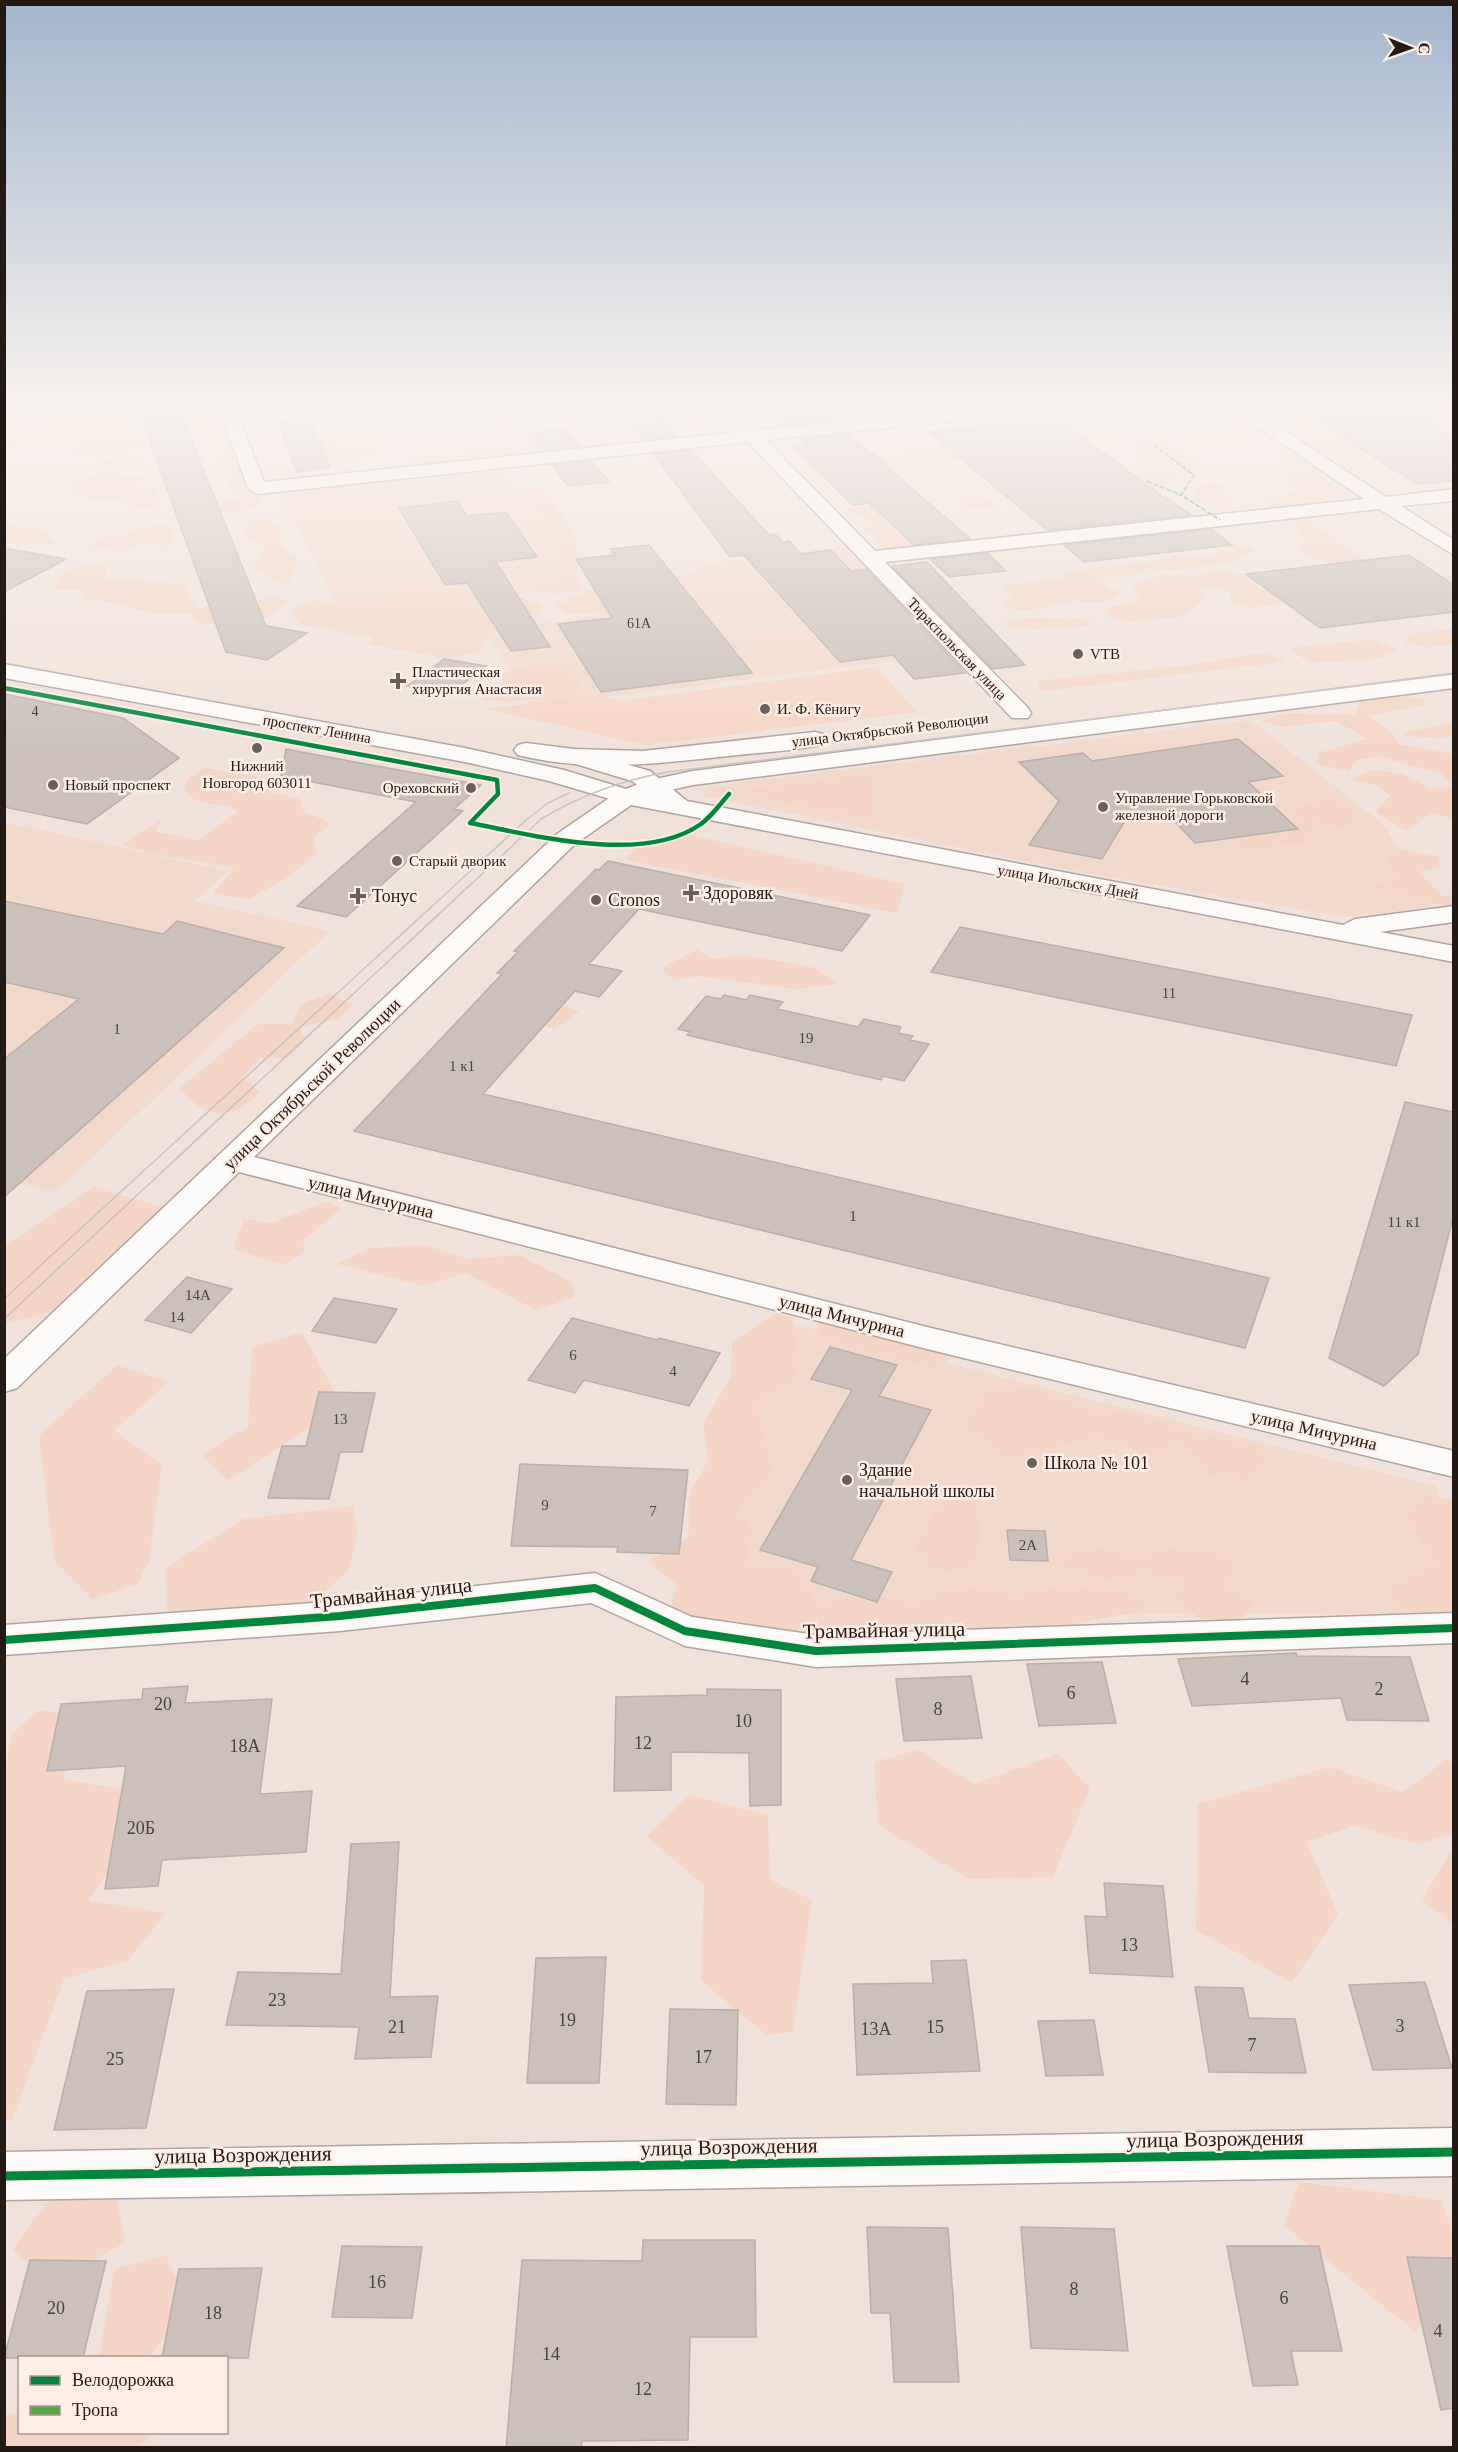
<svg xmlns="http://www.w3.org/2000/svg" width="1458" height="2452" viewBox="0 0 1458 2452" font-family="'Times New Roman',serif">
<rect width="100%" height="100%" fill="#f0e2da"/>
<path fill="#f3d9cc" d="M506,469l13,16 17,4 38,55 -13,44 -220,26 -61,-121z
M848,546l105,108 -423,52 -45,-76 112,-14 -16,-24 83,-10 52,-20z
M1251,720l132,104 50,83 -90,10 -268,-46 -373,-75 6,-7 18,-5z
M5,822l223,49 -33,30 135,30 -274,261 -36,-9 -15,14z
M781,1321l655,165 17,53v74l-732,4 -2,-177z"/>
<path fill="#f5d5c5" d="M187,409h24l11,10 -8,10 16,5 2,9 -19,2 -12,-5v-10l-14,-10z
M673,409h35l6,12 -17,5 -17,-3 -8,-11z
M732,409h60l-22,5c12,9 22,4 35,10 -18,9 -42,-1 -61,-3z
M850,409h70l4,6c-25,1 -51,12 -75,2z
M1268,409h26l9,5 56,7 -40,4 7,7 -9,3 -24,-5 1,-9z
M267,411h26l6,5c-20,9 -30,11 -49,-1z
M110,413l23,4 9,31 -41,9 -25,-3v-15l-51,3 -20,6v-22l11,-5z
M571,416l14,2 3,7 -9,2 -30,-2 5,-8z
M514,420l13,7c-17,6 -32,7 -49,4l11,-8z
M1229,421l15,1 15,10 -7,5c-23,-3 -45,5 -68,3l1,-4 44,-5 -5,-6z
M371,426l12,7 -13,8 -33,-5 -2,8 30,1 11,6c-25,13 -52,3 -78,-4l5,-10 20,-3 6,-7z
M1124,426l13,4 -12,3 -5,7 -42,1 -8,-9 27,2 2,-5z
M1322,437l19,2 23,16 -9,4 20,5 5,7c-14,7 -28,3 -40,-7l1,-5 -22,-6 -12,-9z
M1141,439l20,1 39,25 -35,23 -27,1 -14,-12 22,-5 -9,-12 7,-6 -14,-12z
M558,441l12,1 -3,8 -27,4 -16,-4 -16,7 -25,4 -18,-4 -22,8 -24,-1 -6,-5 15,-5 33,1 5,-4 31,-4 24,1 9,-5z
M945,444l29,10 -25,5 -3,5 9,3 47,-6 11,9 -45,1 -36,6 -26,-3 -75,10 -17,-5 10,-11 -15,-5v-5l63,-6 8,5 22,1 2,-8z
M238,450l15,24 14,12 -7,18c-26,13 -60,14 -88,7l11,-4 57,-7 -14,-16 8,-10 -16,-15 5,-8z
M1282,453c19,2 39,13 47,30l20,7 2,8c-8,0 -18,-1 -25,2 -26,8 -31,17 -60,7l4,-7 26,-9 -19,-22 12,-5 -10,-8z
M118,457l23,1 2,5 -28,13 34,2 -13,9 19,3 6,13c-16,8 -24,8 -38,-3l-34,1 -21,-15 34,-15 -5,-6z
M1213,482l16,4 -13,4 15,6 4,8 -20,3 -22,-6 3,-13z
M539,488l9,4 31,51 -6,5 11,6 -8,20 7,16 -30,4 -23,-5 28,-11 5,-30 -35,-57z
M970,494l13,2 14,9 -13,5 -20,-3 -4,-8z
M910,500l-24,24 36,17c-15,12 -25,12 -42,6l-3,-9 -14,-10 9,-9 -24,-7 1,-5z
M263,518l19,9 -2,17 17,14 -7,24 -13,1 -22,-15 10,-23 -20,-9 4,-15z
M4,520l10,6 28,4 16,14h-53z
M1296,520h12l63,45c-33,1 -50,2 -75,-20l12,-7 -10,-4z
M168,524l7,13 -10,9 -24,-2 -16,7 -34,-3 7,-10 28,-2 11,-8z
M1230,546h20l4,5 -22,11 -62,9 -22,-2 -20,8 -29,1 11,10 11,4c-12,15 -34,8 -50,9 -23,1 -44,19 -69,3l4,-5h8l-11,-11 3,-3 56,-7 2,-7c36,-1 74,-9 111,-14 10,-2 19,1 29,0 8,-1 18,-7 26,-11z
M92,564l15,4 -1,10 78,6 11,24 49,-3 30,-9 16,6 -38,23 -52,-2 -11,-9h-31l-73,-17 -1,-7h-28l4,-16z
M1215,571c18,0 37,1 45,19h32l11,12 -55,6 -18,-6 1,-9 -21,-6 -12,2 6,11 -20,16 -55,6 -20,-5 -3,-8 33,-9 -7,-16 30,-9 36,1z
M493,590l50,14 -7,12 -39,8 -17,28 -33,6 -77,-13 3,-8c-26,-1 -47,-10 -72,-12l-12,-14 22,-11 42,4 33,-9z
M603,593l11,8 -10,11 -36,3 -13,-10 20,-9z
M1048,617c14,4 26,0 40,3l2,6 -55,4 -29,-4 2,-6z
M1453,629v16l-28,3 -21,-6 5,-9z
M1375,639l23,11 -19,9 -70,4 -20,-15z
M1267,652l18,10 -242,29 -6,-10 154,-16z
M562,663l15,12 6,17 -74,10 -26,-2 -3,-6 22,-7 1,-13 24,-8z
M877,667l40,45 -272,33 -159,-36 111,-14 24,6z
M1407,696l18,4v5l-57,11 25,18 7,11 53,9v65l-21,-6 -26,18 -30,-19 14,-17 -15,-10 -26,-5 23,-10 30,4 30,15 21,-3 -11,-12 -64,-18 -21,4 -8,11 -33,-7 3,-11 48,-14 -31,-18 -53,6 -21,-6 22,-8 71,1 6,-14z
M1453,723v12l-13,3 -35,-2 4,-5z
M205,768l73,12 -10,11 32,8 3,12 28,12 -17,15 3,16 -32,25 -36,20 -36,-5 21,-26c-38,-9 -77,-10 -113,-24l40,-24 -5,12 43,8 39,-29c-17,-11 -59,-2 -52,-31z
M872,773l2,47 -130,-25 1,-5z
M1334,796l26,22 -19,10 -29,-6 -3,23 -32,-2 -17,11 -34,-6 18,-10 49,-6 8,-11 -23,-19 30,2z
M686,834l219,50 -8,29 -272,-53 21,-22z
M1392,848l46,9 2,10 -22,5 25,24 10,-1v11l-36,-4 -9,-8 -24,-1 -13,-7 32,-8 -17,-14z
M697,950l18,9 29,-4 72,13 21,16 -40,5 -99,-13 -24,4 -12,-12z
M330,993l23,12 -15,14 -39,8 6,14 -17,17h-28l-18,19 18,15c-28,29 -55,28 -80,-4l78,-64h33l9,-19z
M549,998l30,14 -24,17 -25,-8z
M94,1187l68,20 -105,104 -52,12 -1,-76z
M326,1202l16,6 -39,32 2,10 -21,15 -51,-16 11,-30 27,4z
M425,1245l43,14 50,-4 55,28 1,14 -38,13 -71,-37 -41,13 -87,-22 33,-16z
M775,1313l17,5 7,41 -6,25 -36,19 15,73 -34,32 14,22 -7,35 48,2 24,37 51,-10 43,9 47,-17 62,8 45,-8 83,9 -8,16 -113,22 -99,-7 -38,13 -96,6 -88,-15 -36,-20 7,-26 -30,-22 41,-24 2,-46 18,-31 -5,-39 28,-44 1,-35z
M850,1315l90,28 9,17 -18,8 -111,-29 -3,-18z
M302,1332l41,75 -115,73 -27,-25 47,-28 4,-80z
M117,1365l52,17 -55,48 48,35 -13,96 -11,23 -46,15 -38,-39 -15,-124z
M990,1385l48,4 52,20 47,5 48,17 77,16 3,17 -15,17 -42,-6 -30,-32 -35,12 -45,-19 -93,25 -42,-36z
M950,1486l23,8 9,37 -9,36 -39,7 -20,-29z
M1424,1495l29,5v120l-59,-13 -6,-19 47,-23 -30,-50z
M353,1506l5,28 -10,38 -48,40 -65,-5 -68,8 -1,-47 77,-49z
M1104,1548l34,13 27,-13 44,2 29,16 -13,17 29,20 -14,17 -38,-1 -28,-17 6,-20 -36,-10 -25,11 -56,-15 -1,-14z
M40,1710l32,5 -8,64 66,12 3,46 -45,63 78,13 -38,47 -64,19 -52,141 -7,1v-351l7,-36z
M918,1750l56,34 84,-30 32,34 -37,89 -84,2 -91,-54 -4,-63z
M1448,1759l5,6v69l-35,10 -64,-18 -47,16 31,72 -46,69 -96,-53 2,-126 132,-37 73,25z
M689,1795l79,20 2,65 42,20 -19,131 -26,5 -66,-56 3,-94 -57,-50z
M1450,1853l4,1 -1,70 -31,-24z
M1299,2182l142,18 12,35v64l-39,32 -130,-106z
M54,2193l63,6 8,44 -79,41 -33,-35z
M166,2255l22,54 -39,48 -50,1 15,-89z
M19,2411l1,21 132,1 -12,14h-135v-32z"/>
<path fill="#cbc0ba" stroke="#bbafa9" stroke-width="1.5" d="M138,409h41l87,217 41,7 -40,27 -41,-8z
M772,409h49l12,11 -46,5z
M1297,409h136l1,17 20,11v44l-37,3z
M309,418l21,49 -33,5 -20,-51z
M662,418l16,18 -35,4 -13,-19z
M1057,419l107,78 28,18 -145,15 -118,-98z
M564,429l15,18 -38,3 -13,-17z
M849,434l121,105 -56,6 -45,-42 -16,2 -61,-59 15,-2 -5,-5z
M691,450l78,85 6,-1 8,8 6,-1 12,13 30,-4 20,21 15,-2 99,104 -51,6 -21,-24 -53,7 -96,-107 -14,2 -76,-103z
M591,461l18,21 -41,4 -16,-21z
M457,501l10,15 39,-4 31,45 -41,5 54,85 -39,4 -44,-68 -22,2 -46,-77z
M1211,529l21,16 -148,17 -20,-17z
M649,545l103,128 -151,19 -43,-68 54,-6 -36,-59 39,-4 -5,-6z
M4,548l62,11 -62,33z
M987,553l19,18 -57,6 -19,-18z
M1409,555l45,30v27l-134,16 -74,-54z
M927,562l98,103 -32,4 -101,-103z
M444,659l42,7 -36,28 -43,-8z
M4,694l119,24 56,40 -92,66 -83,-17z
M1238,739l45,37 -35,6 50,47 -103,14 -29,-31h-36l-28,47 -73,-14 30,-44 -40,-39 64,-9 9,8z
M286,749l74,14 121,22 -27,24 9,2 -117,106 -49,-11 119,-104 -135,-26z
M608,861l262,54 -28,36 -203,-42 -50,55 33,7 -23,26 -24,-6 -92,103 786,184 -24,70 -891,-217 148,-157 -5,-1 21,-21 -4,-1 82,-82 3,1z
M4,901l159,33 14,-13 107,27 -280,249v-138l75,-60 -75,-17z
M960,927l452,88 -16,51 -465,-94z
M724,995l22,5 4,-5 33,7 -6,7 81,18 6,-8 37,8 -3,6 15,3 -3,4 19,4 -25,37 -21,-5 -2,4 -194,-45 3,-3 -12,-3 28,-33 15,3z
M1405,1102l49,10v102l-36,140 -34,32 -55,-28z
M187,1277l45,12 -41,44 -46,-13z
M334,1298l63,11 -21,34 -64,-12z
M572,1318l85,22 2,-2 61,15 -31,53 -105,-26 -9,13 -47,-13z
M830,1347l67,18 -18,31 52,14 -80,150 41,12 -15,30 -66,-21 7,-14 -58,-17 92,-160 -41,-11z
M319,1392l56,1 -13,59h-22l-11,47 -61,-1 14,-52h24z
M520,1464l168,6 -9,84 -62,-2 1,-5 -107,-1z
M1007,1530l38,1 3,30 -38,-1z
M1296,1653l1,3 113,1 19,64 -82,-1 -6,-22 -149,8 -14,-47z
M1102,1662l14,61 -77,3 -12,-62z
M971,1676l11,62 -78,3 -8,-62z
M188,1686l-3,17 87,-4 -12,95 52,-3 -6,61 -144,8 -4,26 -53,3 21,-123 -79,5 14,-67 81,-5 1,-10z
M707,1689l74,1v115l-31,1 -1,-53 -78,-1v38l-57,1 2,-94 91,-2z
M399,1842l-9,155 48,-1 -7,61 -76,2 4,-32 -133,-2 12,-53 103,2 10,-130z
M1104,1883l59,3 10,91 -83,-4 -5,-57 22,1z
M606,1957l-7,126h-72l9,-125z
M966,1960l14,111 -123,4 -4,-91 80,-1 -2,-22z
M1425,1982l27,86 -79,2 -24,-85z
M1195,1987l48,1 6,30 46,1 11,54 -97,-1z
M174,1989l-28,139 -92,2 33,-139z
M670,2009l68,1 -2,95 -70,-1z
M1094,2020l9,55 -57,1 -8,-55z
M867,2227l81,1 11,154h-65l-4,-69h-19z
M1021,2227l93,2 14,122 -97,-3z
M643,2240h112l1,97h-66l-2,103 -106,1 -1,7h-75l16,-188 120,1z
M342,2246l80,1 -10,71 -80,-1z
M1227,2246h92l23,105h-51l7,34 -45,1z
M1407,2257l47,1v150l-13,2z
M30,2260l76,1 -23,97h-79z
M262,2268l-14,90h-86l17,-89z"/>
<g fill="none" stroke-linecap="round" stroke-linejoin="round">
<g stroke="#b0a49f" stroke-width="3">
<path id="minor" d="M219,409h17l28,73 474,-50 -20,-23h18l20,21 215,-21h66l-8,5 -263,26 109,111 489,-52 -133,-90h20l135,88 68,-8v12l-53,5 53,34v15l-75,-46 -494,53 143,146 3,5 -3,5h-16l-264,-276 -491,52 -9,-6z
M574,749l76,22 37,30 656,124 12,-6 99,-13v16l-74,10 74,14v16l-823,-157 -56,39 -321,313 677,171 523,123v26l-523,-127 -692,-178 -222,216 -13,4v-33l553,-525 61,-42 9,-2 23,4 -18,-13 -66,-20 -4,-5 4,-5z
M595,1573l97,44 124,18 638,-22v30l-638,24 -131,-21 -94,-43 -251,28 -336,24v-30l336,-24z
M1454,2128v48l-1450,24v-48z"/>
</g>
<g stroke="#b0a49f" stroke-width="3">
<path id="major" d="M4,664l461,84 99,22 62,19 20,-8 47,-10 761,-97v14l-761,97 -31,7 -35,12 -78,-23 -84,-19 -461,-84z
M815,732l8,2 4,5 -4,5c-27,7 -58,8 -86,11 -72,8 -148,18 -219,0l-4,-5 4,-5 8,-2 48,6 69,2z"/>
</g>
<use href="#minor" fill="#fdfbf9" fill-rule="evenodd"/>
<use href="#major" fill="#fdfbf9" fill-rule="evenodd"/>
<path stroke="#c9c4c2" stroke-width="1.5" d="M4,1299l521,-478 23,-18 21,-10
M4,1319l537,-500c40,-24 81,-39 127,-47l786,-98"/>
<path stroke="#53a942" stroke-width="2" stroke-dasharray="5 2" stroke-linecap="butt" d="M1154,445l40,30 -13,20 39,25
M1147,481l34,14"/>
<g stroke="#ffeee6" stroke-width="8">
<path id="cycleway-far2" d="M4,688l493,92 1,14 -28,29
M470,823c63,12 173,42 231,1 11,-8 19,-20 28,-30"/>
</g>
<g stroke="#ffeee6" stroke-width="11">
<path id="cycleway-far1" d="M4,1640l336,-24 255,-28 90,43 131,20 638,-23"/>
</g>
<g stroke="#ffeee6" stroke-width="13">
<path id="cycleway" d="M4,2176l1450,-24"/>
</g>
<use href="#cycleway-far2" stroke="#00873e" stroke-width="4.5"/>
<use href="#cycleway-far1" stroke="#00873e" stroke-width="8"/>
<use href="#cycleway" stroke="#00873e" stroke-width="9"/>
</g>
<linearGradient id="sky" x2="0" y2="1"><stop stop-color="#a3b6ce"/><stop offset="0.54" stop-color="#f8f2ee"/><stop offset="1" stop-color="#f8f2ee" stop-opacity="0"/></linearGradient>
<rect width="1458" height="753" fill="url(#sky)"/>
<g fill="#6b5f5a" stroke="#ffeee6" stroke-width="2">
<circle cx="1078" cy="654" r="6"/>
<path d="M395 672h6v6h6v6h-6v6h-6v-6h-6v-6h6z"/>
<circle cx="765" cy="709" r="6"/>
<circle cx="257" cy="748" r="6"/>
<circle cx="53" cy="785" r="6"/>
<circle cx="471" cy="788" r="6"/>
<circle cx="1103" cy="807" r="6"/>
<circle cx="397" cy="861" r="6"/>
<path d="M688 884h6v6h6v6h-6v6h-6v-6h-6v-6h6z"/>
<path d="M355 887h6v6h6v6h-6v6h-6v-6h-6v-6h6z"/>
<circle cx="596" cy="900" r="6"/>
<circle cx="1032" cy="1463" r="6"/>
<circle cx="847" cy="1480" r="6"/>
</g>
<g text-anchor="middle" stroke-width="5" stroke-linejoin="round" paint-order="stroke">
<g font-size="14" fill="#4d433e">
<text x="639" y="628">61А</text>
<text x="35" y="716">4</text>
</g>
<g font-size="15" fill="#231915" stroke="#ffeee6">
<text transform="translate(957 649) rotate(46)" y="5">Тираспольская улица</text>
<text transform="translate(317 729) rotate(10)" y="5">проспект Ленина</text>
<text transform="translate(890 730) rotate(-7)" y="5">улица Октябрьской Революции</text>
<text transform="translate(1068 882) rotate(10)" y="5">улица Июльских Дней</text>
</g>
<g font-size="15" fill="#231915" stroke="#ffeee6" text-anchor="start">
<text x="1090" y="659">VTB</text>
<text x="412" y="677">Пластическая<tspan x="412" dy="17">хирургия Анастасия</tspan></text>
<text x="777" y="714">И. Ф. Кёнигу</text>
<text x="257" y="771" text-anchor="middle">Нижний<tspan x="257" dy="17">Новгород 603011</tspan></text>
<text x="65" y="790">Новый проспект</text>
<text x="459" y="793" text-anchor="end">Ореховский</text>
<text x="1115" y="803">Управление Горьковской<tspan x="1115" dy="17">железной дороги</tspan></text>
<text x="409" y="866">Старый дворик</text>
</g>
<g font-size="15" fill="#4d433e">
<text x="1169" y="998">11</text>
<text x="117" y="1034">1</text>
<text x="806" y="1043">19</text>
<text x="462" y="1071">1 к1</text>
<text x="853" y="1221">1</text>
<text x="1404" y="1227">11 к1</text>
<text x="198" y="1300">14А</text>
<text x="177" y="1322">14</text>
<text x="573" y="1360">6</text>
<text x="673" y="1376">4</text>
<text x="340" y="1424">13</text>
<text x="545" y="1510">9</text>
<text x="653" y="1516">7</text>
<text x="1028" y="1550">2А</text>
</g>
<g font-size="18" fill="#231915" stroke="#ffeee6" text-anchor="start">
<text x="703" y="899">Здоровяк</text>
<text x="372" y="902">Тонус</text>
<text x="608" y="906">Cronos</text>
<text x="1044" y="1469">Школа № 101</text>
<text x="859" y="1476">Здание<tspan x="859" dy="21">начальной школы</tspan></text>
</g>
<g font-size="18" fill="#231915" stroke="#ffeee6">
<text transform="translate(312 1084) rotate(-44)" y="6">улица Октябрьской Революции</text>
<text transform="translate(371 1197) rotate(14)" y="6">улица Мичурина</text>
<text transform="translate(842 1316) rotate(14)" y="6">улица Мичурина</text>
<text transform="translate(1314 1430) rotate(13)" y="6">улица Мичурина</text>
</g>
<g font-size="18" fill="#4d433e">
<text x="1245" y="1685">4</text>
<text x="1379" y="1695">2</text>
<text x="1071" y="1699">6</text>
<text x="163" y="1710">20</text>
<text x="938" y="1715">8</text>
<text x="743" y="1727">10</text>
<text x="643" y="1749">12</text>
<text x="245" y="1752">18А</text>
<text x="141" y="1834">20Б</text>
<text x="1129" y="1951">13</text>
<text x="277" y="2006">23</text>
<text x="567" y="2026">19</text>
<text x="1400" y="2032">3</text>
<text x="397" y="2033">21</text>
<text x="935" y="2033">15</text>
<text x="876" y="2035">13А</text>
<text x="1252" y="2051">7</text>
<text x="703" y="2063">17</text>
<text x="115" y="2065">25</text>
<text x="377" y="2288">16</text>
<text x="1074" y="2295">8</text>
<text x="1284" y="2304">6</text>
<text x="56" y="2314">20</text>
<text x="213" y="2319">18</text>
<text x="1438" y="2337">4</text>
<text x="551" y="2360">14</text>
<text x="643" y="2395">12</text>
</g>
<g font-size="21" fill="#231915" stroke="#ffeee6">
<text transform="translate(391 1593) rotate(-6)" y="7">Трамвайная улица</text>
<text transform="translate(884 1630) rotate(-1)" y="7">Трамвайная улица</text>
<text transform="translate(1215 2139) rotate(-1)" y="7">улица Возрождения</text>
<text transform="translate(729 2147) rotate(-1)" y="7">улица Возрождения</text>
<text transform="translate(243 2155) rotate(-1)" y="7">улица Возрождения</text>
</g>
</g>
<rect width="1458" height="2452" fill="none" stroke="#231915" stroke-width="12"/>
<rect x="18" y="2356" width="210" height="78" fill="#ffeee6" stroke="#a79992" stroke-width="1.5"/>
<rect x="30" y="2376" width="30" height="9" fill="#00873e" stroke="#a79992" stroke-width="1.5"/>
<text x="72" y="2386" font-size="18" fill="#231915">Велодорожка</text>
<rect x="30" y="2406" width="30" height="9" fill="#53a942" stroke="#a79992" stroke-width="1.5"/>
<text x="72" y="2416" font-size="18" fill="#231915">Тропа</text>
<g transform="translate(1410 48) rotate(91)" stroke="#ffeee6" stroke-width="4.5" paint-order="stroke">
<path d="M0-4.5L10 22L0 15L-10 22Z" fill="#231915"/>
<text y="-9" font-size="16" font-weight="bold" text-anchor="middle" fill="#231915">С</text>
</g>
</svg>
